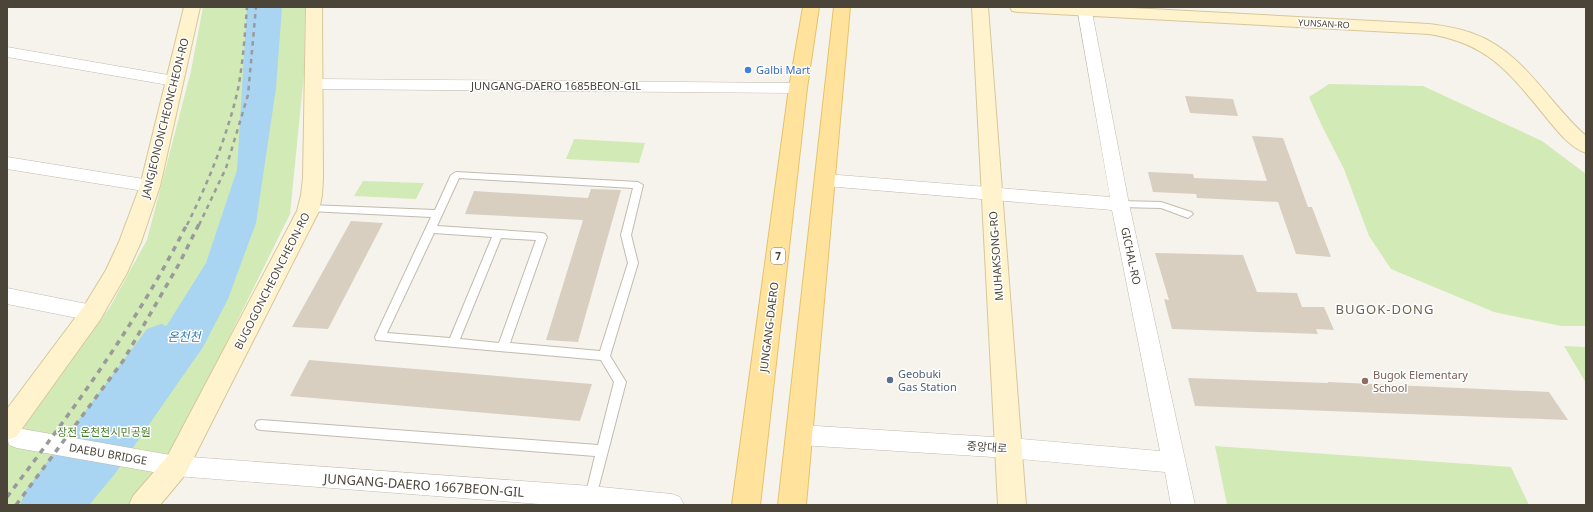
<svg xmlns="http://www.w3.org/2000/svg" width="1593" height="512" viewBox="0 0 1593 512" font-family="'Noto Sans','Noto Sans KR',sans-serif">
<rect width="100%" height="100%" fill="#f6f3ec"/>
<path fill="#d2eab5" d="M203,7h102l-1,67 -14,140 -116,235 -41,56h-126v-59l21,-25 82,-114 37,-67 44,-169z
M1329,84l94,2 119,55 44,33v152h-25l-67,-14 -103,-43 -22,-33 -25,-67 -22,-43 -13,-29z
M574,139l71,4 -6,20 -73,-4z
M363,181l61,2 -8,16 -62,-3z
M1564,346l22,1v36z
M1215,446l296,21 18,38h-302z"/>
<path fill="#a9d4f2" d="M247,7h35l-6,81 -20,135 -28,76 -25,48 -89,128 -25,30h-35l152,-242 31,-93z"/>
<g fill="none" stroke-linecap="round" stroke-linejoin="round">
<path fill="#a9d4f2" fill-rule="evenodd" d="M161,324l14,5 5,11 -5,11 -107,154h-48l6,-15 121,-161z"/>
</g>
<path fill="#d8cfc1" d="M1185,96l48,3 5,17 -48,-3z
M1252,136l31,2 25,69h4l19,50 -35,-3 -18,-52 -81,-4 -1,-4 -43,-2 -5,-20 45,2 1,4 73,3z
M591,189l30,1 -43,152 -32,-2 37,-120 -118,-6 9,-23 114,7z
M351,221l32,2 -55,106 -36,-2z
M1155,253l88,2 14,37 40,1 5,14h22l10,23 -18,-1 2,5 -146,-5 -8,-30 5,1z
M309,360l283,24 -12,37 -290,-25z
M1188,378l140,5v-1l221,10 19,28 -373,-14z"/>
<g fill="none" stroke-linecap="round" stroke-linejoin="round">
<g stroke="#c2bbae" stroke-width="2">
<path id="lane" d="M456,172l182,10 5,3 -12,50 7,28 -28,93 16,26 -31,119 -4,2 -4,-2 -2,-4 10,-41 -334,-26 -4,-1 -2,-4 2,-4 4,-1 337,25 16,-63 -13,-22 -225,-20 -1,-3 56,-120 -122,-6 -5,-3 5,-3 126,5 16,-35zM459,178l174,10 -12,47 7,28 -28,88 -90,-8 37,-106 -2,-3 -3,-1 -105,-7zM434,233l58,4 -42,101 -63,-5zM501,238l35,2 -37,103 -39,-4z
M1120,201l41,1 30,10 2,2 -5,4 -27,-10 -41,-1 -5,-3z"/>
</g>
<g stroke="#c2bbae" stroke-width="1">
<path id="street" d="M1077,7h14l38,197 66,301h-24l-6,-33 -156,-14 -209,-13 -8,-3 -3,-7 3,-7 8,-3 209,13 151,13 -48,-241 -286,-24 -6,-2 -3,-4 3,-4 6,-2 284,23z
M7,47l167,29 6,1 2,4 -2,4 -6,1 -167,-29z
M314,79l484,4 6,1 2,4 -2,4 -6,1 -484,-4 -6,-1 -2,-4 2,-4z
M7,157l143,23 6,2 3,4 -3,4 -6,2 -143,-23z
M7,288l85,17 7,2 3,6 -3,6 -7,2 -85,-17z
M17,428l159,28 415,30 81,8 8,3 4,8h-132l-376,-29 -159,-28 -8,-3 -2,-9 2,-5z"/>
</g>
<g stroke="#d6c79b" stroke-width="2">
<path id="secondary" d="M184,7h16l-40,179 -19,56 -14,31 -27,47 -84,117 -9,3v-31l77,-103 22,-36 13,-28 21,-56z
M306,7h16l1,171 -1,17 -3,16 -134,264 -25,30h-31l4,-9 34,-39 130,-246 4,-16 2,-17z
M972,7h16l38,498h-28z
M1010,7h103l316,17c15,2 30,4 45,10 50,18 74,69 112,102v17c-15,-5 -27,-20 -37,-32 -37,-45 -58,-77 -120,-87l-411,-22 -6,-1z"/>
</g>
<g stroke="#e6c16a" stroke-width="2">
<path id="primary" d="M803,7h16l-12,81 -44,391 -3,26h-28l57,-417z
M834,7h16l-44,498h-28z"/>
</g>
<use href="#lane" fill="#fff" fill-rule="evenodd"/>
<use href="#street" fill="#fff" fill-rule="evenodd"/>
<use href="#secondary" fill="#fff3cd" fill-rule="evenodd"/>
<use href="#primary" fill="#ffe39c" fill-rule="evenodd"/>
<path stroke="#9a9a9a" stroke-width="2.5" stroke-dasharray="4.5 4.5" stroke-linecap="butt" d="M187,225c21,-42 41,-91 51,-136 5,-27 7,-55 9,-82
M199,225l27,-57 22,-73 8,-88"/>
<path stroke="#9a9a9a" stroke-width="3.5" stroke-dasharray="5.5 5.5" stroke-linecap="butt" d="M7,497c66,-87 131,-175 180,-273
M16,505l107,-144 56,-97 20,-40"/>
</g>
<circle fill="#3f7fe0" stroke="#fff" stroke-width="1.5" cx="748" cy="70" r="4"/>
<circle fill="#5c6f8a" stroke="#fff" stroke-width="1.5" cx="890" cy="380" r="4"/>
<circle fill="#8d6e63" stroke="#fff" stroke-width="1.5" cx="1365" cy="381" r="4"/>
<g text-anchor="middle" stroke-width="3" stroke-linejoin="round" paint-order="stroke">
<g font-size="9" fill="#4b4439" stroke="#fff">
<text transform="translate(1324 24) rotate(3)" y="3">YUNSAN-RO</text>
</g>
<rect fill="#fff" stroke="#817c74" stroke-width="1" x="771" y="248" width="14" height="16" rx="3"/>
<g font-size="10" font-weight="bold" fill="#4b4439">
<text x="778" y="260">7</text>
</g>
<g font-size="11" fill="#366cbe" stroke="#fff" text-anchor="start">
<text x="756" y="74">Galbi Mart</text>
</g>
<g font-size="11" fill="#4b4439" stroke="#fff">
<text x="556" y="90">JUNGANG-DAERO 1685BEON-GIL</text>
<text transform="translate(165 118) rotate(-76)" y="4">JANGJEONONCHEONCHEON-RO</text>
<text transform="translate(996 256) rotate(-94)" y="4">MUHAKSONG-RO</text>
<text transform="translate(1131 256) rotate(78)" y="4">GICHAL-RO</text>
<text transform="translate(272 281) rotate(-63)" y="4">BUGOGONCHEONCHEON-RO</text>
<text transform="translate(769 327) rotate(-83)" y="4">JUNGANG-DAERO</text>
<text transform="translate(987 447) rotate(4)" y="4">중앙대로</text>
<text transform="translate(108 454) rotate(10)" y="4">DAEBU BRIDGE</text>
</g>
<g font-size="11" fill="#4e5e75" stroke="#fff" text-anchor="start">
<text x="898" y="378">Geobuki<tspan x="898" dy="13">Gas Station</tspan></text>
</g>
<g font-size="11" fill="#785e54" stroke="#fff" text-anchor="start">
<text x="1373" y="379">Bugok Elementary<tspan x="1373" dy="13">School</tspan></text>
</g>
<g font-size="11" fill="#4a7f2a" stroke="#fff">
<text x="104" y="436">장전 온천천시민공원</text>
</g>
<g font-size="12" font-style="italic" fill="#2e7ab2" stroke="#fff">
<text x="184" y="341">온천천</text>
</g>
<g font-size="13" letter-spacing="1" fill="#6e6250" stroke="#fff">
<text x="1385" y="314">BUGOK-DONG</text>
</g>
<g font-size="13" fill="#4b4439" stroke="#fff">
<text transform="translate(424 485) rotate(4)" y="5">JUNGANG-DAERO 1667BEON-GIL</text>
</g>
</g>
<rect width="1593" height="512" fill="none" stroke="#4b4439" stroke-width="16"/>
</svg>
